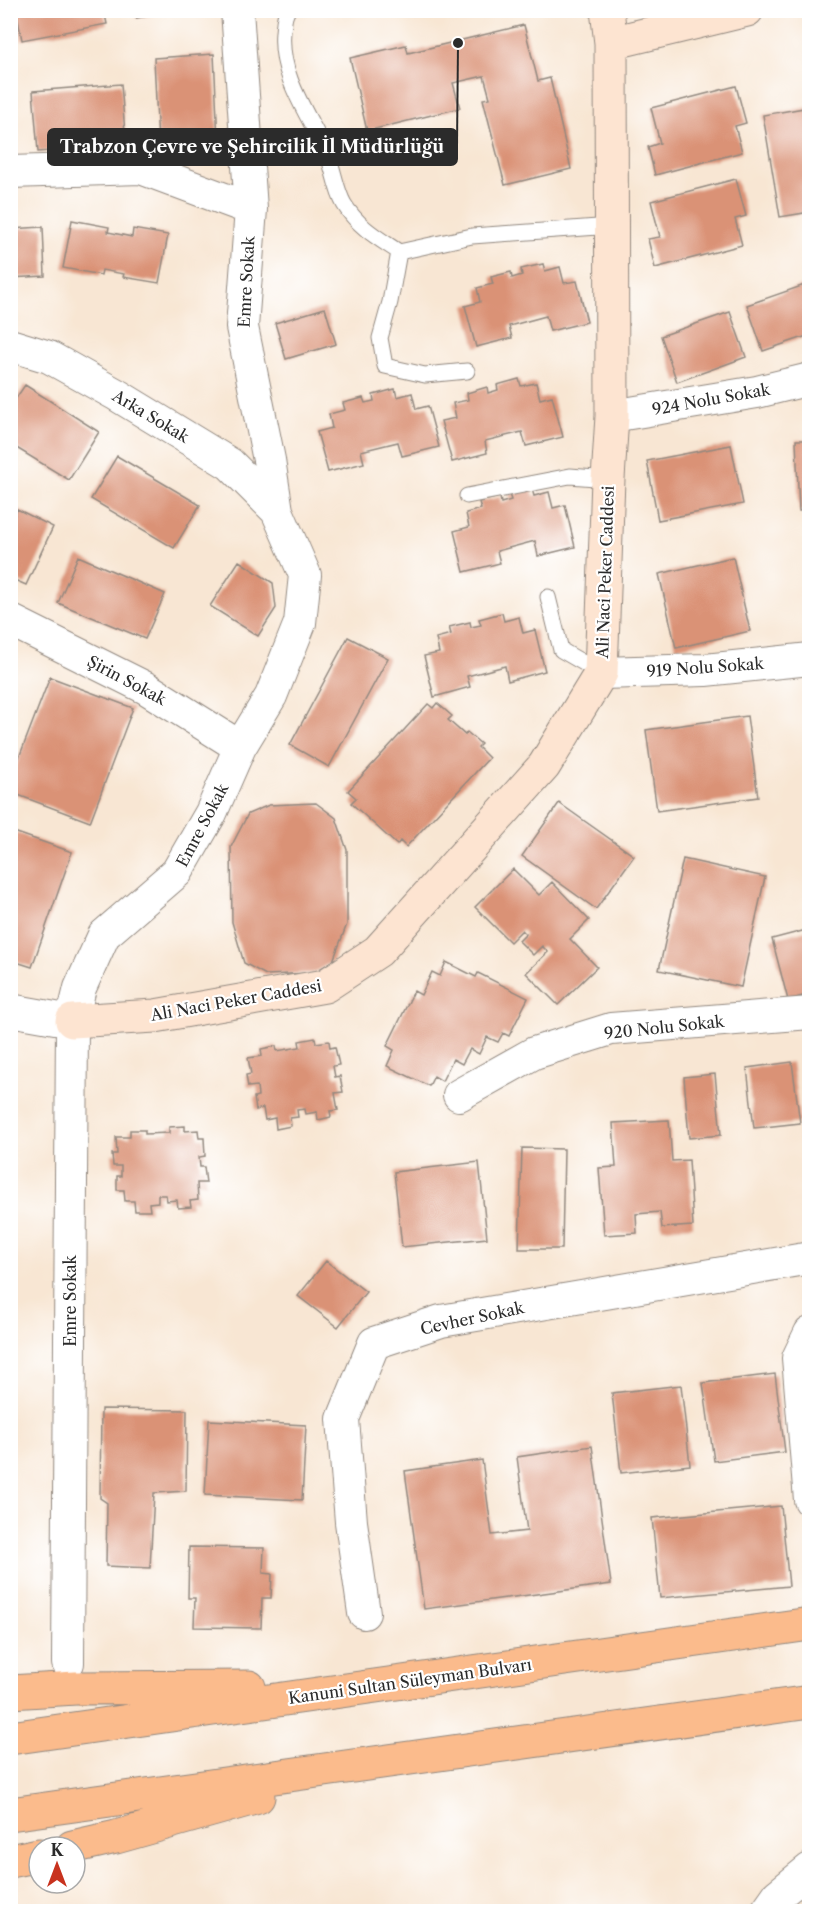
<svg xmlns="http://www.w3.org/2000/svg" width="820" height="1922" viewBox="0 0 820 1922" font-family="'Libre Caslon Text',serif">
<rect width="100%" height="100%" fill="#fff"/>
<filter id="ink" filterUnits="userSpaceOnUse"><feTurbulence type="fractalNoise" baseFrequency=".0167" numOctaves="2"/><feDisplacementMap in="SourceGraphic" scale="12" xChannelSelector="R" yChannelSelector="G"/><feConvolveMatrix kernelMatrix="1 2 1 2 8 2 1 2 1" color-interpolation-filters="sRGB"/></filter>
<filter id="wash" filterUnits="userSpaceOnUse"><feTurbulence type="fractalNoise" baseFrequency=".008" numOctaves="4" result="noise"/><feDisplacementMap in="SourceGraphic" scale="24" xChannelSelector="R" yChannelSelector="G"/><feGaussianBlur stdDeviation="1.35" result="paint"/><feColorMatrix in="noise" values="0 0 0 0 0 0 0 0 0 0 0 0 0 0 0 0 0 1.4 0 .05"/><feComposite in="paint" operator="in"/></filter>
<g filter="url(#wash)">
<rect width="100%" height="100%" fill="#f8e6d3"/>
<g id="blocks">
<path fill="#da9276" d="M16,10h88l3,14 -85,16z
M135,10h34v2l-33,6z
M524,25l14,56 12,-3 21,91 -66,16 -22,-86 7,-1 -6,-22 -31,7 7,25 -93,23 -17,-73 56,-13 2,8z
M214,54l4,87 -60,3 -4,-86z
M121,84l5,61 -88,7 -5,-61z
M736,86l10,37 -11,3 7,26 -87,23 -7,-28 12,-4 -9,-35z
M810,107v105l-30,5 -17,-102z
M736,179l10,37 -11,3 7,26 -87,23 -7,-29 12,-2 -9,-36z
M72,220l37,7 -1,5 24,5 1,-8 35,6 -9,48 -36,-6 1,-3 -22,-4 -1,5 -38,-7z
M43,227l2,49 -35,2v-49z
M543,264l2,7 15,-4 4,16 13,-2 10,41 -37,9 -4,-15 -37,10 3,12 -36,9 -11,-41 15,-4 -3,-14 16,-4 -2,-7 20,-5 1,6 10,-3 -1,-6z
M810,283v52l-47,16 -16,-46z
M325,308l11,36 -50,15 -11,-36z
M730,312l16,45 -69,25 -16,-46z
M519,379l2,7 15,-3 4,16 12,-3 11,41 -37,9 -4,-14 -37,9 2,12 -35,9 -11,-41 15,-3 -3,-15 15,-3 -1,-7 20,-6 1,6 10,-3 -1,-5z
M25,385l74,47 -30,48 -59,-36v-37z
M395,389l2,8 15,-4 4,16 12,-3 11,41 -37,9 -4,-14 -37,9 3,12 -36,9 -11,-40 15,-4 -3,-14 16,-4 -2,-7 20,-5 2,5 9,-2 -1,-6z
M796,440h14v71h-11z
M731,445l12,59 -85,16 -11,-59z
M117,456l83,49 -26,43 -83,-49z
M532,489l2,7 15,-4 4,16 12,-3 10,42 -37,9 -3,-15 -38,10 3,12 -36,9 -10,-41 15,-4 -3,-14 15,-4 -2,-7 21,-5 1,6 10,-3 -2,-6z
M17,509l36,18 -27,58 -16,-7 2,-7 -2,-1v-55l4,1z
M78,556l87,38 -20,45 -87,-36z
M733,557l17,74 -74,17 -17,-74z
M239,561l34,22 3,25 -18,28 -48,-30z
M502,613l2,8 15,-4 4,16 12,-3 10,41 -37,10 -3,-15 -38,10 3,11 -36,10 -10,-41 15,-3 -3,-15 15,-4 -2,-7 21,-5 1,5 10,-2 -2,-6z
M348,637l40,21 -59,109 -39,-22z
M50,677l83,31 -43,114 -80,-30v-11z
M437,703l15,13 -4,4 17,15 2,-3 14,12 -3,3 11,11 -83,89 -6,-6 -3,4 -46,-42 5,-5 -8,-7 80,-87 5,4z
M747,716l11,81 -101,14 -11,-81z
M316,803l20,15 11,32v74l-14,37 -20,12 -47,2 -22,-12 -12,-41 -1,-75 17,-33 21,-9z
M559,803l75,53 -38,53 -74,-53z
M11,831l61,21 -40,115 -22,-7z
M683,859l82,18 -24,110 -82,-17z
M513,869l26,26 13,-13 37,38 -19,19 27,28 -39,38 -32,-32 22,-21 -6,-6 -9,9 -14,-14 7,-7 -4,-4 -12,12 -35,-35z
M810,929v65l-22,6 -16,-61z
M446,962l30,15 2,-4 50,25 -19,38 -6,-3 -5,9 -11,-5 -8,17 -9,-5 -8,15 -9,-5 -11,22 -8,-5 -5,10 -42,-20 7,-16 -7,-4 27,-55 7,4 11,-23 8,4z
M315,1038l1,5 13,-2 1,7 5,-1 4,18 -6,1 2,11 5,-1 3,16 -8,1 3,17 -8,1 1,6 -13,3 -1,-8 -11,2 -1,-5 -8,1 1,7 -8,1 1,8 -15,3 -1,-11 -10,2 -2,-12 -7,2 -2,-13 4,-1 -1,-10 -9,1 -2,-12 5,-1 -3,-16 14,-2 -1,-7 15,-3 1,5 23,-4 -1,-6z
M792,1062l8,61 -46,5 -7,-60z
M715,1074l6,61 -32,3 -5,-61z
M669,1120l3,41 17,-1 4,66 -31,2 -2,-16 -24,2 1,19 -33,2 -5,-67 17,-1 -3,-44z
M185,1126v5l13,-1 1,8h5l1,18 -6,1 1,10h4l2,16h-9l1,17 -8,1 1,6 -13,1 -1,-8 -10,1 -1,-6h-8v7l-9,1 1,8h-15l-1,-10h-9l-1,-11h-7v-14h4v-10h-8l-1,-12h5l-1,-17h14v-7h15v4l24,-1v-6z
M522,1148l42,1 -2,100h-43z
M479,1162l8,76 -85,9 -8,-75z
M326,1261l40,31 -28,35 -40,-31z
M775,1374l10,78 -71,9 -11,-78z
M681,1385l9,80 -69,8 -9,-80z
M101,1409l86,1 -1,81 -32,2 -4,75 -44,-2 1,-63 -7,-5z
M209,1420l97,5 -4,75 -97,-5z
M592,1446l19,138 -187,25 -19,-138 77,-11 10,75 35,-4 -10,-74z
M781,1506l8,80 -129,12 -8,-80z
M189,1547l75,1 -1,25 9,1 -1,24h-9l-1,30 -67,-1 1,-29h-7z"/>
</g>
</g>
<g filter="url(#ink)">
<use href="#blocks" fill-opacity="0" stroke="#92887f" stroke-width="1.5"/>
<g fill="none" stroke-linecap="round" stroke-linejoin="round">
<g stroke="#92887f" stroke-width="17">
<path id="lane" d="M288,10c-5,7 -4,15 -5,22 -4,46 27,84 45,124 6,15 8,34 16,48 14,23 34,34 55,48l73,-16 140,-10
M399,252l-9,50 -10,36 5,28 40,9 42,-4
M467,496l103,-20 38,3
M548,597l13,53 40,23"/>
</g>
<g stroke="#92887f" stroke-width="34">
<path id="street" d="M10,172l131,-4 110,41
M10,345l39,12 68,38 113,69 47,47
M612,416l145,-24 53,-13
M10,620l136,68 94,59
M601,673l104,-3 105,-11
M10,1010l62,11
M459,1095l75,-42 77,-24 199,-16
M810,1333l-12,25 12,142
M364,1613l-13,-91 -8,-103 31,-76 67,-22 369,-63
M68,1663l4,-642 8,-33 24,-53 73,-63 34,-59 29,-66 31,-51 29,-73 5,-48 -28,-64 -8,-51 -27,-133 9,-118 -14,-199
M766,1912l12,-17 32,-26"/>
</g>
<g stroke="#92887f" stroke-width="35">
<path id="secondary" d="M611,43l136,-33
M72,1021l83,-5 170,-30 53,-35 166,-185 57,-93 7,-194 4,-63 -1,-373 -4,-33"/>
</g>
<g stroke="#92887f" stroke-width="35">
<path id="primary" d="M10,1692l66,-4 173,-1
M10,1738l800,-114
M10,1814l800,-112
M72,1847l44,-10 142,-40
M10,1861l29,-6"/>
</g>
<use href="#lane" stroke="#fff" stroke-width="15"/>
<use href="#street" stroke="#fff" stroke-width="32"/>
<use href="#secondary" stroke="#fde4d1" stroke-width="33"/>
<use href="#primary" stroke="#fbbb8c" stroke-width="33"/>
</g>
</g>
<g text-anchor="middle" stroke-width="4.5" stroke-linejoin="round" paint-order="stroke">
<g font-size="16" fill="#2b2b2b" stroke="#fff">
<text transform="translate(246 282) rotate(-87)" y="6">Emre Sokak</text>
<text transform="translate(711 399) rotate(-10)" y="6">924 Nolu Sokak</text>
<text transform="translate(151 416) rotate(31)" y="6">Arka Sokak</text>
<text transform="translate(605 572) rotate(-88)" y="6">Ali Naci Peker Caddesi</text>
<text transform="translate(705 667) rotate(-4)" y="6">919 Nolu Sokak</text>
<text transform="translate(127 680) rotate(28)" y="6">Şirin Sokak</text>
<text transform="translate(202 825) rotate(-62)" y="6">Emre Sokak</text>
<text transform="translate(236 1000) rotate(-10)" y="6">Ali Naci Peker Caddesi</text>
<text transform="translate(664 1027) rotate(-6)" y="6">920 Nolu Sokak</text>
<text transform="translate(70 1301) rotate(-90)" y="6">Emre Sokak</text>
<text transform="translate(472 1318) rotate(-12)" y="6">Cevher Sokak</text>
<text transform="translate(410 1681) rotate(-8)" y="6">Kanuni Sultan Süleyman Bulvarı</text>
</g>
</g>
<path fill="none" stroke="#2b2b2b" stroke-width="2" d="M458 43L457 147"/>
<circle fill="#2b2b2b" stroke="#fff" stroke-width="2" cx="458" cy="43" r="6"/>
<rect fill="#2b2b2b" stroke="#2b2b2b" stroke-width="2" x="48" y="129" width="409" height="36" rx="6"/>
<g font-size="18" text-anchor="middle" font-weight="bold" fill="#fff">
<text x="252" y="153">Trabzon Çevre ve Şehircilik İl Müdürlüğü</text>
</g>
<rect width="820" height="1922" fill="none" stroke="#fff" stroke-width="36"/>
<g transform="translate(57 1865)"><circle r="28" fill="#ffffff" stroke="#aaaaaa" stroke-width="1.5"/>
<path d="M0-4.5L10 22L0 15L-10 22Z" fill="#c8321e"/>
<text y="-9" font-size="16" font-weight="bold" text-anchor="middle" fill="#2b2b2b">K</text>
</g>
</svg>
